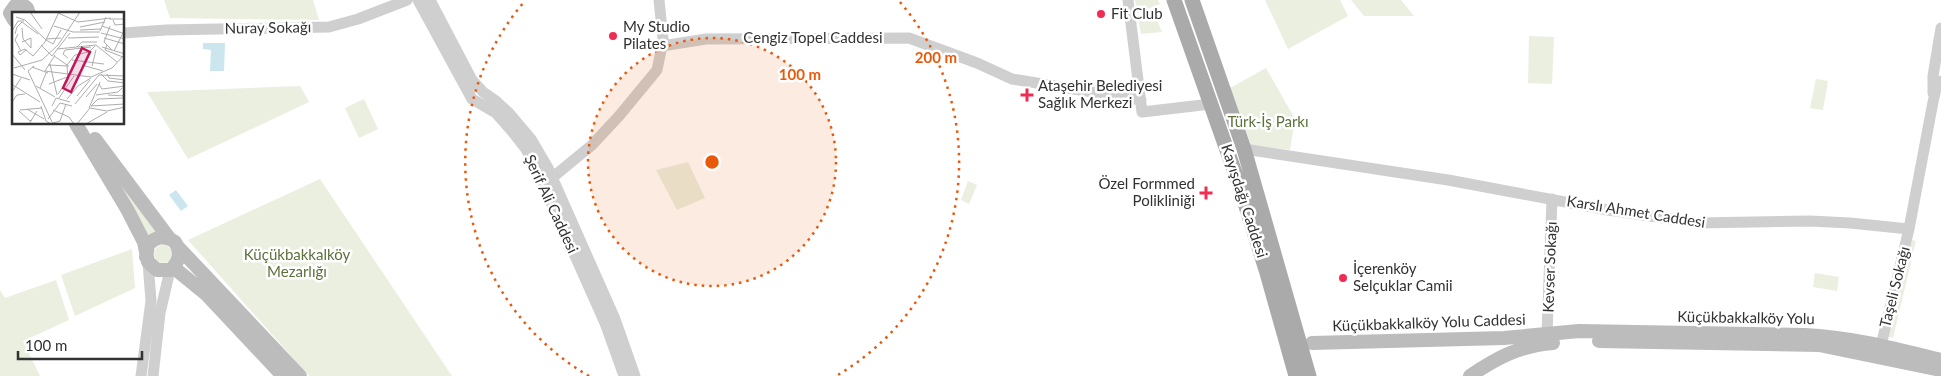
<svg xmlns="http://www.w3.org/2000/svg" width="1941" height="376" viewBox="0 0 1941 376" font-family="Lato,sans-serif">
<rect width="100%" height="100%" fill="#fff"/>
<path fill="#eaefe0" d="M164,0h149l6,20 -149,-2z
M1135,0h23l2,4 -23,9z
M1265,0h75l8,16 -60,33z
M1351,0h50l13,16h-50z
M1153,11l9,21 -21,2 -3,-16z
M1529,36l25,1 -2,47 -24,-1z
M1266,68l29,51 -5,31 -39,-5 -21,-57z
M1816,79l12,2 -5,29 -13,-2z
M300,86l9,16 -121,57 -41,-67z
M364,99l14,30 -19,9 -14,-30z
M81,124h3l14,24 58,85 -8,3z
M688,162l17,36 -28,12 -21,-40z
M320,179l132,197h-143l-121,-136z
M968,181l9,4 -8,19 -8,-4z
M1912,240l4,1 -23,97 -4,-1z
M154 254a9 9 0 1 1 18 0a9 9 0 1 1-18 0Z
M132,249l3,39 -60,28 -14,-41z
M1815,273l24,4 -2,14 -24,-4z
M56,280l13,40 -46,21 17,35h-40v-86l5,8z"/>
<path fill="#cbe6ef" d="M203,43h22l-1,28h-14l1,-21 -8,-1z
M176,190l12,16 -7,5 -12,-16z"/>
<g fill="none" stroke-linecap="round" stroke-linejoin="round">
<path stroke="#cfcfcf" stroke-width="11" d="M418,0l54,99 24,14 15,17 15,19 12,24 67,150 19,53
M430,0l42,80 11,12 13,9 13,12 22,26 17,29 67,151 20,57
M659,0l4,39 -1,7
M1128,0l14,112 69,-8
M124,33l42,-3 163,-3 29,-8 49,-19
M1933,93v-17l8,-48
M1244,149l204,31 160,30 91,13 111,-2 40,2 59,6
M542,182l11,-5 39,-32 27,-29 38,-46 5,-24 44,-7 203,-1 68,25 35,16 129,21
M1547,334l5,-135
M1879,354l30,-125 24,-127 3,-13 5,-8
M141,376l10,-75 -3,-39
M153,376l7,-63 10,-43"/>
<path stroke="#bcbcbc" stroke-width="14" d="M14,20l-4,-7 5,-7 8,-1 4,3 2,6
M76,124l51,85 17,33 4,20 9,8h13c9,-8 12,-17 5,-28 -10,-7 -19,-6 -27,3l-2,12
M95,139l74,99
M178,247l122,129
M173,267l33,27 77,82
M1599,341l220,4 122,25
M1312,343l192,-5 75,-7 226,4c46,2 91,14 136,25
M1470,376c28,-19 49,-30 83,-33"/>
<path stroke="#aaa" stroke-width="15" d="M1174,0l65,184 28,89 29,103
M1192,0l52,149 65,227"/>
</g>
<circle cx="712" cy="162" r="124" fill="#e8590c" fill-opacity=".12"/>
<g fill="none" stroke="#e8590c" stroke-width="2.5" stroke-dasharray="2.5 5">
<circle cx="712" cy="162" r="124"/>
<path d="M589 376A247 247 0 0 1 524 2M900 2A247 247 0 0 1 836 376"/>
</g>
<g fill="#f02c52" stroke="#fff" stroke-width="2">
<circle cx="1101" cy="14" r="5"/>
<circle cx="613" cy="36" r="5"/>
<path d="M1024.5 87.5h5v5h5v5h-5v5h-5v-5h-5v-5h5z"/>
<path d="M1203.5 185.5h5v5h5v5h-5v5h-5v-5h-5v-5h5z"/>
<circle cx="1343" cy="278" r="5"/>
</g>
<g text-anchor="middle" stroke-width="5" stroke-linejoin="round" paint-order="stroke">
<g font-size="15" fill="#323232" stroke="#fff" text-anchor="start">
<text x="1111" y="19">Fit Club</text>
<text x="623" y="32">My Studio<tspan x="623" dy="17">Pilates</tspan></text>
<text x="1038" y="91">Ataşehir Belediyesi<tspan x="1038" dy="17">Sağlık Merkezi</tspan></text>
<text x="1195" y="189" text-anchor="end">Özel Formmed<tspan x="1195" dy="17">Polikliniği</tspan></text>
<text x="1353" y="274">İçerenköy<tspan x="1353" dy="17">Selçuklar Camii</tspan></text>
</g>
<g font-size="15" fill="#323232" stroke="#fff">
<text transform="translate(268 28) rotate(-1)" y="5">Nuray Sokağı</text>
<text x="813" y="43">Cengiz Topel Caddesi</text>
<text transform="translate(1244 201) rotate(72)" y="5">Kayışdağı Caddesi</text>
<text transform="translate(551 204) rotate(65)" y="5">Şerif Ali Caddesi</text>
<text transform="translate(1636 212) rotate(9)" y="5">Karslı Ahmet Caddesi</text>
<text transform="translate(1550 267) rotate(-88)" y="5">Kevser Sokağı</text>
<text transform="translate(1895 287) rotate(-76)" y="5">Taşeli Sokağı</text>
<text transform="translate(1746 318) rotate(1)" y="5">Küçükbakkalköy Yolu</text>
<text transform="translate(1429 323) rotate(-2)" y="5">Küçükbakkalköy Yolu Caddesi</text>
</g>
<g font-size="15" fill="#5b723b" stroke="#fff">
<text x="1268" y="127">Türk-İş Parkı</text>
<text x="297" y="260">Küçükbakkalköy<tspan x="297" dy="17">Mezarlığı</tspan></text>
</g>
</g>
<g transform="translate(12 12)">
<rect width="112" height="112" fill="#fff"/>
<path fill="none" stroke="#adadad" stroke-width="1" d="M18,0l12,17M44,0l22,10 33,-4M4,5l9,3 21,20M97,7h16M101,8l2,5 10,-1M42,14l19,6h27M90,14l23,8M98,14l-6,16 8,8M68,15l25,-5M10,16l1,11 8,9M68,18l21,-1M0,19l6,-10h6M88,19l6,-14M89,21l24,6M3,22l2,-7 5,-5 16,12M6,22l-3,6 6,11M56,26l31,-1M92,26l21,6M34,27l15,-1M34,28l7,4 8,-14M10,30l9,-4v10M29,33l11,11 18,-23M95,33l-2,5 18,7M65,35l5,-5h15M90,35l23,7M13,37l8,7 12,-14 14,-30M45,37l39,-4 21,17M14,38l-6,5 -2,-3 7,-3 2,2M102,39l10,-20M0,42l13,16M42,44l13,9M56,46l-5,-4 2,-4 26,-3M60,48l32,4M38,52l7,31M36,53l21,1M55,53l8,-10 14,-3 6,-6M70,53l21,6M22,54l-6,5 25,53M80,54l4,-16M20,55l16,6M2,56l28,-8 16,-15 22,-33M33,59l46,6 21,-9 13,-14M33,59l10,-16M0,62l18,6M89,62l7,7 17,2M95,62l2,4 16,2M37,72l18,-7M87,72l3,5 23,-3M1,73l27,17M24,74l19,11M28,76l6,-15M0,80l9,-14M46,82l10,-14 -1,-15M84,83l22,-3 4,-4M96,83l17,1M65,84l13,-16M74,85l11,-13M47,86l15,-22M55,87l11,-13 13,-8M0,90l5,-7 8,-1M63,92l24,-29 26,1M29,94l5,15 5,3M40,94l4,-8 14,4M79,94l7,-7 27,-1M79,94l34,-2M77,96l11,-26M15,97l17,10M8,98l22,-2M41,98l16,7 5,7M7,99l11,10 2,-1M36,107l12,-16 12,3M41,111l7,-2 6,-17M17,112l8,-13M65,112l13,-16 17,3 18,-4M74,112l21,-12"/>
<path fill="#c2185b" fill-opacity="0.15" stroke="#c2185b" stroke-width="2.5" d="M70,36l8,4 -19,40 -8,-4z"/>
<rect width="112" height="112" fill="none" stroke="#323232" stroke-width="2.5"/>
</g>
<circle cx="712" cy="162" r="8" fill="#e8590c" stroke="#fff" stroke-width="2.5"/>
<g font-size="15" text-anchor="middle" font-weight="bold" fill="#e8590c" stroke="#fff" stroke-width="5" stroke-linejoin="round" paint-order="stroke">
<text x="936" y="63">200 m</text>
<text x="800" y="80">100 m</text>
</g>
<path d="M18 351v8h124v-8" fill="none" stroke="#323232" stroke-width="2.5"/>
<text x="25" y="351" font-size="15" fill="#323232" stroke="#ffffff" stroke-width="4" paint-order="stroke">100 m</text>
</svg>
